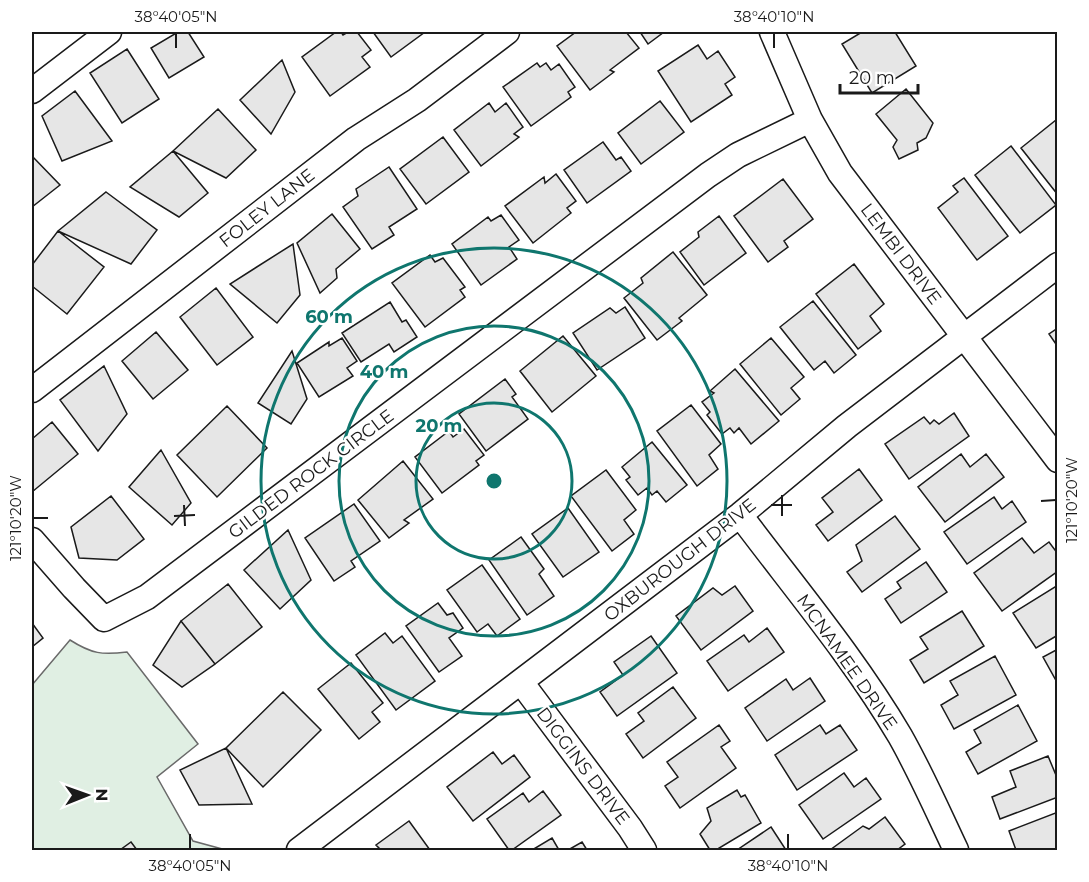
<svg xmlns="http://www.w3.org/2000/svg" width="1089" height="882" viewBox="0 0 1089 882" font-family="Montserrat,sans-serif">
<rect width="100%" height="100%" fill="#fff"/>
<path fill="#e0efe3" stroke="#6a6a6a" stroke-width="1.5" d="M70,640c22,14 32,15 57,12l71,92 -41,33 36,64 33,9h-194v-165z"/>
<path fill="#e6e6e6" stroke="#1a1a1a" stroke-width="1.5" d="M178,32h10l16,25 -35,21 -18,-30z
M336,32h5l2,3 5,-3h9l14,18 -9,7 8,10 -40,29 -28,-39z
M373,32h52l-34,25z
M576,32h50l13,16 -29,22 4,2 -24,18 -33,-44z
M640,32h24l-16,12z
M862,32h33l21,34 -44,27 -30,-49z
M698,45l9,14 11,-8 17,26 -10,7 7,11 -41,27 -33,-51z
M127,49l32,50 -37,24 -32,-50z
M282,60l13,32 -24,42 -31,-34z
M537,63l3,4 6,-4 5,7 8,-6 16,23 -7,5 3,5 -40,29 -28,-39z
M906,89l27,34 -7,15 -9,5 1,7 -19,9 -6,-12 4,-7 -21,-26z
M75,91l37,50 -50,20 -20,-45z
M660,101l24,31 -43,32 -23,-31z
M489,103l6,9 11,-9 17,24 -9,7 5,3 -38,29 -27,-36z
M218,109l38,41 -30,28 -53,-27z
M1056,120l2,2v73l-37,-47z
M443,137l26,35 -43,32 -26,-35z
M603,142l13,18 5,-3 10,14 -44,32 -23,-33z
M1011,146l45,59 -36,28 -45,-58z
M173,151l35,42 -29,24 -49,-30z
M32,156l28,29 -28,22z
M389,167l28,42 -28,18 5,8 -22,14 -29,-42 15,-11 -2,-7z
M556,174l20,27 -9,7 4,5 -38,30 -28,-37 39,-29 1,6z
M964,178l44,58 -31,24 -39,-52 20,-16 -5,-6z
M783,179l30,40 -29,22 4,6 -20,15 -34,-46z
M106,192l51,38 -26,34 -73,-33z
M332,214l28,35 -24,20 1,9 -17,15 -23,-50z
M501,215l18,25 -10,7 8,12 -36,26 -29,-41 36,-27 3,4z
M719,216l27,37 -42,32 -24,-33 19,-15 -1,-5z
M58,231l46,36 -37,47 -35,-28v-21z
M293,244l7,51 -23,28 -47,-39z
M673,252l34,43 -28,23 3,3 -25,19 -33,-42 19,-15 -2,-5z
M430,255l5,7 8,-4 22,29 -5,3 5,7 -40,30 -33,-44z
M854,264l30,40 -14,12 11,15 -23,18 -42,-55z
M216,288l37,49 -36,28 -37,-48z
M813,301l43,54 -22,18 -9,-12 -11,9 -34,-43z
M390,302l12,20 4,-2 11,17 -23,15 -5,-8 -28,18 -19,-29z
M625,307l20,31 -48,32 -24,-37 37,-25 6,5z
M1058,328v19l-9,-13z
M156,332l32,38 -35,29 -31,-38z
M563,336l33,40 -44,36 -32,-41z
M342,338l15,23 -10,7 6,8 -34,21 -22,-34 32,-21v4z
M771,338l33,39 -13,11 9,11 -19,16 -41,-51z
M292,351l15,48 -16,25 -33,-21z
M104,366l23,48 -29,37 -38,-51z
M735,369l44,52 -28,23 -12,-16 -5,5 -4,-5 -8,6 -15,-19 3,-3 -8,-10 12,-9 -4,-2z
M505,379l11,15 -4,3 16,22 -42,32 -27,-37z
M691,405l30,39 -12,11 9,14 -21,17 -40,-55z
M227,406l40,42 -50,49 -40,-42z
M954,413l15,23 -60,43 -24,-35 39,-27 6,7 4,-4 5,4z
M52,422l26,32 -46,38v-53z
M464,429l20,26 -8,6 3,4 -37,28 -27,-36 34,-26 4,6z
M652,442l35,43 -21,17 -9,-11 -5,4 -5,-7 -9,7 -12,-15 4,-3 -8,-10z
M161,450l30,53 -19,22 -43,-38z
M961,454l9,13 16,-13 18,23 -59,45 -27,-35z
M403,461l30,38 -29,21 5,3 -20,15 -31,-38z
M859,469l23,31 -54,41 -12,-16 17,-13 -11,-14z
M606,470l30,40 -12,10 10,14 -22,17 -41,-55z
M111,496l33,43 -27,21 -38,-2 -8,-31z
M994,497l8,12 10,-8 14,21 -59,42 -23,-32z
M354,504l26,37 -29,20 4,6 -21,14 -29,-43z
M568,508l31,44 -36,25 -31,-43z
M895,516l25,33 -58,43 -15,-20 15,-11 -6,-16z
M288,530l23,50 -31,29 -36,-39z
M521,537l23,32 -5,5 15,22 -27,19 -38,-55z
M1022,538l12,15 15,-11 9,12v17l-56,40 -28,-38z
M926,562l21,30 -46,31 -16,-24 16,-11 -4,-6z
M482,565l38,54 -23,17 -9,-12 -11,8 -30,-42z
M228,584l34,43 -47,37 -34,-43z
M1058,585v50l-22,13 -23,-35z
M735,586l18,25 -52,39 -25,-34 37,-28 9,7z
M438,603l9,12 6,-2 10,15 -14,10 13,18 -23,16 -33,-46z
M962,611l22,35 -60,37 -14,-23 18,-11 -8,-12z
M181,621l34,43 -33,23 -29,-22z
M32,623l11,15 -11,9z
M767,628l17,24 -56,39 -21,-30 37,-26 5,7z
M385,633l8,10 9,-7 33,45 -39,29 -40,-55z
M651,636l26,37 -60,43 -17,-24 23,-17 -9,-13z
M1058,649v35l-15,-27z
M995,656l21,39 -62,34 -13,-24 17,-10 -8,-14z
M351,663l32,40 -11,9 8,10 -21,17 -41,-50z
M810,678l15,23 -58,40 -22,-33 41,-29 7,11z
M673,687l23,31 -53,40 -17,-24 18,-13 -6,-8z
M283,692l38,38 -58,57 -37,-39z
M1018,705l19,36 -59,33 -12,-22 15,-9 -7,-13z
M719,725l11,16 -9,6 15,21 -56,40 -15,-22 13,-9 -11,-15z
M820,725l6,9 14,-9 17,25 -60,40 -22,-35z
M226,748l26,56 -53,1 -19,-35z
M493,752l9,12 12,-9 16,22 -57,44 -26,-34z
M1048,756l10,24v17l-58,22 -8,-22 24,-10 -6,-16z
M844,773l10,14 12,-9 15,21 -58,40 -24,-34z
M737,790l4,7 4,-2 16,28 -45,27h-6l-10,-16 11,-13 -4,-13z
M543,791l18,24 -49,35h-3l-22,-31 36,-26 6,9z
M1058,812v38h-42l-7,-19z
M885,817l20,27 -8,6h-67l33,-24 6,3z
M409,821l21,29h-49l-5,-5z
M771,827l15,23h-49z
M552,838l7,12h-27z
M131,842l6,8h-17z
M582,842l5,8h-19z"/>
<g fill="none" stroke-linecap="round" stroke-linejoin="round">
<g stroke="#1a1a1a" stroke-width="27">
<path id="minor" d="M772,32l38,88 30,53 218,287
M32,91l77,-59
M32,390l324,-251 61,-39 90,-68
M740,515c54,72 114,143 160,221 21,37 38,76 56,114
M32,540l42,48 30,31 43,-22 561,-422 30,-20 72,-35
M521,682l109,146 14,22
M299,850l441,-335 107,-89 211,-161"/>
</g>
<use href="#minor" stroke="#fff" stroke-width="24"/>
</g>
<path fill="none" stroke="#1a1a1a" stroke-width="2" d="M176,33v15M774,33v15M782,495v21M1041,501l15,-1M184,505l1,21M771,505h21M174,516l21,-1M33,518h15M190,834v15M788,834v15"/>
<g fill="none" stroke="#0f766e" stroke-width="3">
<circle cx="494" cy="481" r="78"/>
<circle cx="494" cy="481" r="155"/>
<circle cx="494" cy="481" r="233"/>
</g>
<g text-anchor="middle" stroke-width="4.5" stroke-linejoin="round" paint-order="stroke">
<g font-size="18" fill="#1a1a1a" stroke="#fff">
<text transform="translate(267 208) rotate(-38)" y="6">FOLEY LANE</text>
<text transform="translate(901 254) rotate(53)" y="6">LEMBI DRIVE</text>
<text transform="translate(311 474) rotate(-37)" y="6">GILDED ROCK CIRCLE</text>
<text transform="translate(680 560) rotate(-38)" y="6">OXBUROUGH DRIVE</text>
<text transform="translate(847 662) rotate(55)" y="6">MCNAMEE DRIVE</text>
<text transform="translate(583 766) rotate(53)" y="6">DIGGINS DRIVE</text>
</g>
</g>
<circle cx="494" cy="481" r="9" fill="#0f766e" stroke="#fff" stroke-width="3"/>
<g font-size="18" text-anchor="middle" font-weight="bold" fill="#0f766e" stroke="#fff" stroke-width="4.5" stroke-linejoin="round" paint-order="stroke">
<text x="329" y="323">60 m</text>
<text x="384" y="378">40 m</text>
<text x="439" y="432">20 m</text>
</g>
<rect width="1089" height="882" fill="none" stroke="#ffffff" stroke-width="66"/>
<g transform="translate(87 795) rotate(89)" stroke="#ffffff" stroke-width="4.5" paint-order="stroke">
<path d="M0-4.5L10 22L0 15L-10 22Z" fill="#1a1a1a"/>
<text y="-9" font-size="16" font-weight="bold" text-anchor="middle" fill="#1a1a1a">N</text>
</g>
<path d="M840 84v9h78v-9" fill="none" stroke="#1a1a1a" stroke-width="3"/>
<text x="849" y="84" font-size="18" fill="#1a1a1a" stroke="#ffffff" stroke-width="4.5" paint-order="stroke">20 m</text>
<rect x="33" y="33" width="1023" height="816" fill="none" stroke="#1a1a1a" stroke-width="2"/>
<g font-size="15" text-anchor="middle" fill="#1a1a1a">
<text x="176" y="22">38°40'05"N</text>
<text x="774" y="22">38°40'10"N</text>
<text transform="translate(1072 500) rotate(-90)" y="5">121°10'20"W</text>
<text transform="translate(16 518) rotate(-90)" y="5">121°10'20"W</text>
<text x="190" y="871">38°40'05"N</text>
<text x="788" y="871">38°40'10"N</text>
</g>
</svg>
